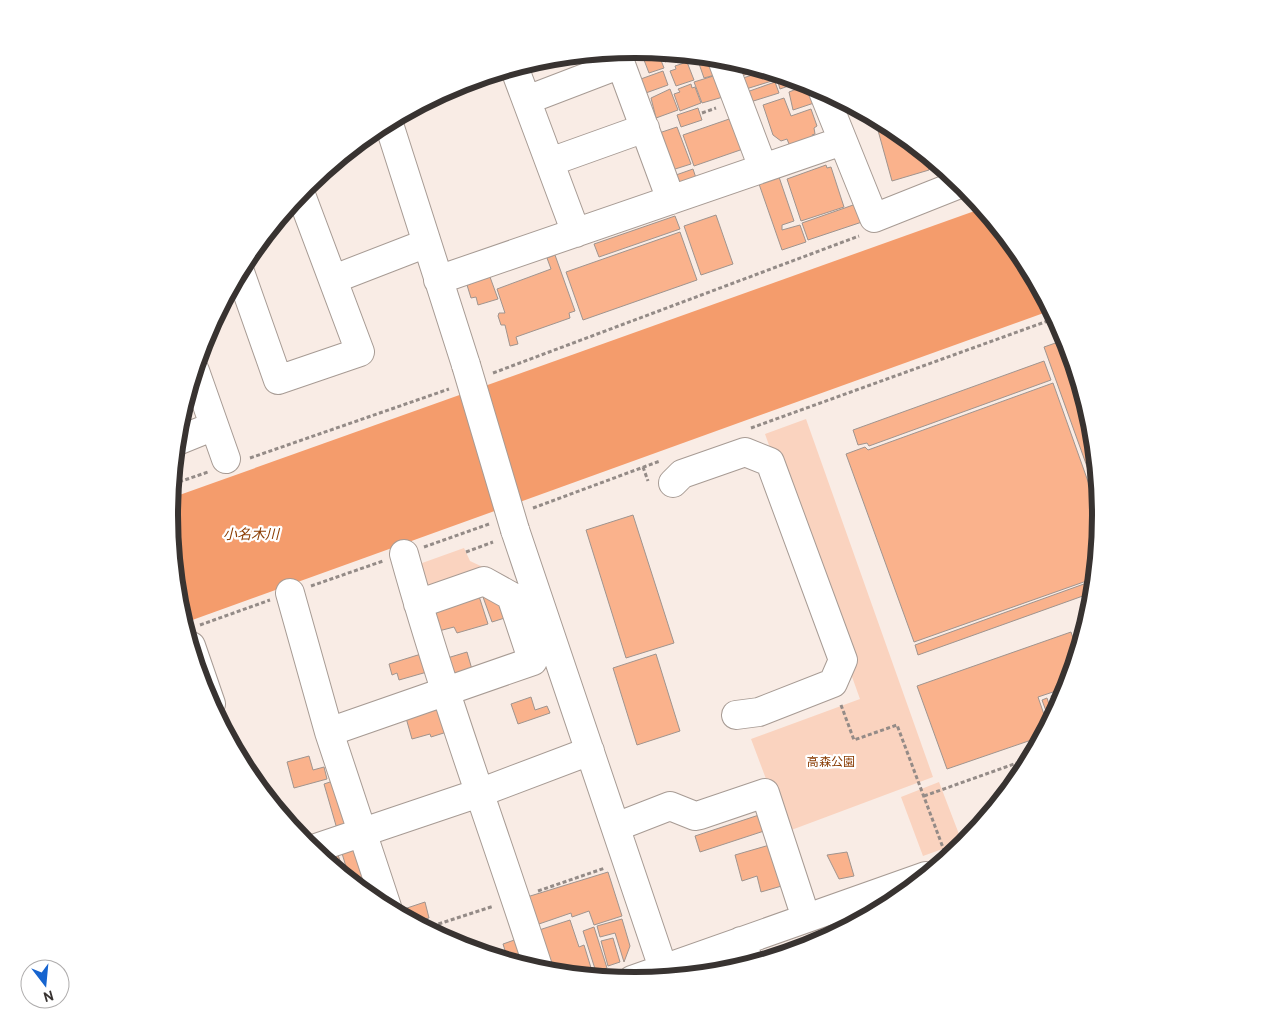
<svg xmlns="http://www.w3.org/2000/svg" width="1271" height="1029" viewBox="0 0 1271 1029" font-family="Overpass,'Noto Sans JP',sans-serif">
<rect width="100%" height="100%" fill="#f9ece5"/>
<path fill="#fad3bf" d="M806,419l127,358 -147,55 -35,-93 109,-40 -95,-265z
M464,548l6,13 34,16 -84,21 -9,-31z
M939,782l23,60 -39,14 -22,-59z"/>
<path fill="#f49c6c" d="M983,208l40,48 29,54 -868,313c-10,-33 -16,-90 -13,-125z"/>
<path fill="#fab28c" stroke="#a0948e" d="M661,51l27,3 -23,8z
M659,55l5,13 -15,5 -5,-13z
M704,56l12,1 6,16 -18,5 -7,-20z
M736,61l26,7 -20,8z
M687,62l7,18 -18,6 -6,-15 6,-2 -1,-3z
M768,70l4,1 3,9 -29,9 -3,-11z
M663,71l5,14 -25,9 -5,-14z
M775,72l28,9 -23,8z
M723,73l7,22 -28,8 -8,-21z
M775,82l4,11 -32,10 -3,-10z
M691,84l1,4 3,-1 6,16 -21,8 -6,-17 6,-2 -2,-3z
M807,85l7,18 -21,7 -4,-18z
M670,89l8,21 -22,8 -5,-20z
M784,98l7,18 20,-7 6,17 -3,2 1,6 -3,1 1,2 -22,12 -4,-10 -6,2 -8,-6 -10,-30z
M698,108l4,12 -21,7 -4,-12z
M874,116l20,11 37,30 2,8 -4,1v4l-37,11z
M735,117l11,31 -52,18 -11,-31z
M677,127l14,37 -19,6 -13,-37z
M826,165l1,3 4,-1 13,40 -43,14 -14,-42z
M693,169l4,12 -18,4 -3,-10z
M779,177l15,44 -12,4v5l18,-5 6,17 -24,8 -23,-66z
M856,204l6,18 -54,18 -6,-17z
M716,215l17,49 -32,11 -17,-49z
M675,216l5,13 -81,28 -5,-13z
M680,232l17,48 -114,40 -17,-48z
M555,255l20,56 -6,2 1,5 -54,19 2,7 -8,2 -5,-21h-4l-3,-9 1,-3h6l-8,-24 54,-20 -4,-11z
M490,277l8,22 -20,6 -2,-8 -5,1 -4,-13z
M1067,339l25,85 6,61 -4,1 -50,-139z
M1044,361l7,19 -182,66 -2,-3 -9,2 -5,-15z
M1053,383l48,135 -6,60 -181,64 -68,-188 19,-7 3,3z
M1099,489l1,15 -5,-13z
M633,515l41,128 -48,15 -40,-128z
M1095,580l-1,12 -176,63 -3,-10z
M477,590l11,34 -31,9 -3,-6 -19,5 -9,-24z
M493,593l18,23 -19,6 -9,-25z
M1071,632l7,21 -10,34 -30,10 10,29 -5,10 -96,33 -30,-83z
M467,652l6,21 -23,7 -6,-21z
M421,654l6,18 -28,8 -2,-7 -5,2 -3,-11z
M656,654l24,77 -43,14 -24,-77z
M1057,694l3,9 -4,7 -5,-14z
M531,697l4,13 12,-4 3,7 -32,11 -7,-20z
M1047,698l6,18 -3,6 -8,-22z
M442,707l8,24 -19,6 -1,-3 -18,5 -6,-21z
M309,756l4,14 11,-3 3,12 -33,9 -7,-26z
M336,780l13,46 -12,3 -13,-45z
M759,815l5,16 -64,21 -5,-16z
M773,844l12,41 -24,7 -4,-16 -15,5 -7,-26z
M357,845l12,37 -12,3 -7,-5 -9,-30z
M847,852l7,24 -15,3 -12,-24z
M338,855l8,22 -19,-18z
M608,872l14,44 -28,9 -5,-14 -17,6 -1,-4 -35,12 -9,-28z
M425,902l4,16 -14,4 -12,-6 -2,-6z
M622,919l8,27 -6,16 -9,-29 -15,4 -3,-11z
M570,920l9,27 5,-2 8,26 -13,4 -30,-3 -13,-41z
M594,927l13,41 -11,4 -13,-41z
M520,938l6,22 -10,3 -8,-3 -5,-16z
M613,938l7,24 -12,4 -7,-25z"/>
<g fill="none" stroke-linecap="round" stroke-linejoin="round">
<g stroke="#a79b94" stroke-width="30">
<path id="minor" d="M616,51l55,149
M721,57l42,111
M514,67l62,166
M822,89l52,129 88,-35
M527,100l94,-36
M388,121l78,244
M550,162l95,-34
M240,272l38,108 82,-28 -60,-160
M334,279l93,-36
M438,280l404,-139
M195,371l31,88
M177,441l37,-15
M673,483l9,-9 63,-22 25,10 73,198 -10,23 -74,29 -23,3
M515,530l151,447
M404,554c39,141 90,277 135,416
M290,593l39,139 58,175
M418,604l66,-23 27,15 18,54 18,-7
M191,646l20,58
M329,732l204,-71 -4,-11
M616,827l54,-21 25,10 5,-1 65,-22 41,125
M313,849l166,-56 111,-42
M741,941l9,23
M632,980l294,-104"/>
</g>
<path stroke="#948b87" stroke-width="3" stroke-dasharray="4 2.5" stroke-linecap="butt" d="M702,113l14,-5
M493,373l366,-137
M751,428l305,-110
M250,458l199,-69
M643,467l5,14
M173,484l35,-12
M533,508l127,-47
M424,547l65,-23
M466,552l27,-10
M311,586l72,-25
M200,625l70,-25
M841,705l13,35 43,-15 48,128
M1037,738l2,5
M924,796l107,-38
M538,891l67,-23
M426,928l68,-22"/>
<use href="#minor" stroke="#fff" stroke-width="28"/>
<g stroke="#a79b94" stroke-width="30" stroke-linecap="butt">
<path id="minor-bridge" d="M466,365l49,165"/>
</g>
<use href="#minor-bridge" stroke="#fff" stroke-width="28"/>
</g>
<g text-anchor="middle" stroke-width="4.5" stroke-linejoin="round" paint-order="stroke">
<g font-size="12" fill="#883a00" stroke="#fff">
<text x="831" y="766">高森公園</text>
</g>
<g font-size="14" font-style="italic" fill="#8c3e04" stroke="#fff">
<text x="251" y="539">小名木川</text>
</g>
</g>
<path d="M0 0H1271V1029H0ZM178 515a457 457 0 1 1 914 0a457 457 0 1 1-914 0Z" fill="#fff" fill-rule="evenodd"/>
<path fill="none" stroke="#383331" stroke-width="6" d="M178 515a457 457 0 1 1 914 0a457 457 0 1 1-914 0Z"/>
<g transform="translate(45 984) rotate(164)"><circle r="24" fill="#ffffff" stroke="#afadad"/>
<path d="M0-4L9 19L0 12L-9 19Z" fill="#1664cf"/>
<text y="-8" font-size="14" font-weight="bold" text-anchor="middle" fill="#383331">N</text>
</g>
</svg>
